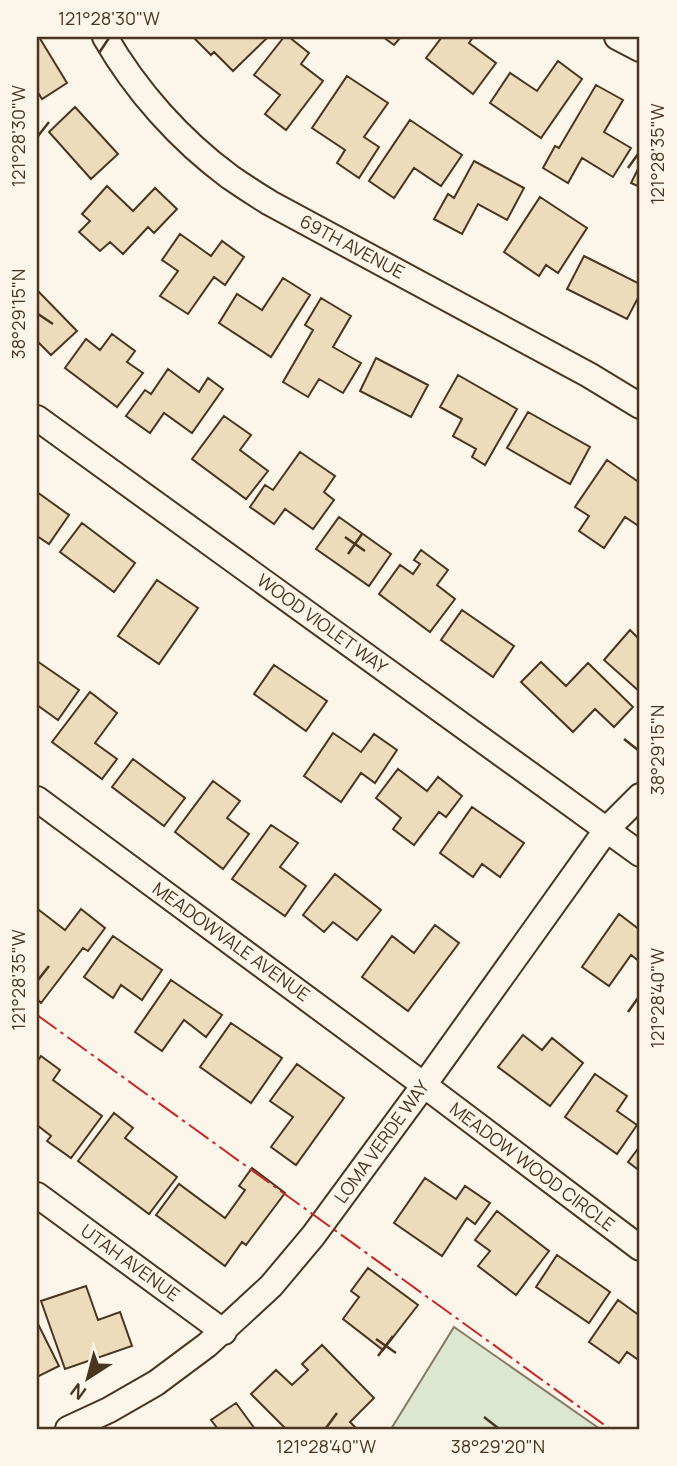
<svg xmlns="http://www.w3.org/2000/svg" width="677" height="1466" viewBox="0 0 677 1466" font-family="Manrope,sans-serif">
<rect width="100%" height="100%" fill="#fbf6e9"/>
<path fill="#dce7d0" stroke="#887966" stroke-width="2" d="M454,1327l146,102h-209z"/>
<path fill="#ecdcbc" stroke="#4a3520" stroke-width="2" d="M37,37h2l28,46 -25,16 -5,-8z
M193,37h75l-35,34 -19,-19 -3,3z
M284,37h5l20,16 -8,11 22,17 -37,49 -21,-16 15,-19 -26,-20z
M383,37h18l-7,8z
M442,37h31l-4,6 27,20 -23,31 -47,-36z
M558,61l24,18 -41,59 -51,-35 20,-30 27,18z
M347,76l41,27 -24,34 15,10 -20,31 -22,-15 8,-13 -33,-22z
M596,85l27,15 -19,32 27,16 -18,29 -31,-19 -14,25 -25,-15 12,-22 4,2z
M75,107l43,47 -27,25 -42,-47z
M410,120l52,35 -21,31 -27,-18 -20,30 -25,-17z
M474,161l50,27 -17,32 -29,-16 -16,30 -28,-15 14,-25 6,4z
M640,165v22l-9,-4z
M107,186l26,25 22,-23 22,21 -23,24 -6,-6 -25,27 -13,-12 -10,9 -21,-19 11,-11 -8,-7z
M540,197l47,31 -29,45 -12,-8 -7,11 -35,-24z
M180,234l31,22 11,-15 22,16 -19,28 -11,-8 -26,37 -28,-18 18,-25 -16,-11z
M584,256l56,28v10l-13,25 -60,-30z
M283,278l27,17 -39,62 -52,-34 18,-29 25,16z
M37,290l40,41 -26,24 -14,-14z
M321,298l30,18 -18,31 28,16 -18,30 -24,-14 -11,18 -25,-15 30,-52 -8,-5z
M112,334l23,17 -8,11 16,11 -26,34 -52,-39 21,-29 14,11z
M376,358l52,27 -17,32 -51,-26z
M168,369l31,23 9,-14 15,11 -31,44 -28,-20 -14,20 -24,-17 19,-26 6,4z
M458,375l59,34 -32,56 -13,-8 4,-8 -23,-13 9,-17 -22,-12z
M528,412l62,35 -20,37 -63,-36z
M224,416l27,19 -11,15 28,21 -22,28 -54,-40z
M300,452l35,24 -11,16 10,8 -21,29 -28,-20 -11,15 -24,-17 15,-22 8,5z
M607,460l33,23v44l-15,-10 -21,31 -25,-17 10,-15 -14,-9z
M37,492l32,23 -20,29 -12,-8z
M339,517l52,37 -22,32 -53,-37z
M82,523l53,40 -21,29 -54,-40z
M421,550l27,20 -11,15 18,14 -25,33 -51,-38 21,-29 13,9 7,-10 -6,-4z
M157,580l41,28 -39,56 -41,-28z
M462,610l52,36 -21,31 -52,-37z
M630,630l10,10v52l-36,-32z
M37,661l42,29 -21,30 -21,-15z
M541,662l25,24 22,-23 45,44 -19,20 -19,-18 -22,23 -52,-50z
M274,665l53,36 -21,30 -52,-37z
M90,692l27,21 -22,30 22,16 -15,20 -50,-37z
M333,733l28,19 13,-18 23,16 -22,33 -14,-10 -20,29 -37,-26z
M133,759l52,39 -21,28 -52,-39z
M398,769l29,22 11,-14 24,19 -16,21 -7,-5 -25,33 -21,-16 8,-11 -25,-20z
M213,781l27,20 -13,17 22,16 -26,35 -48,-37z
M472,807l52,36 -24,34 -18,-13 -9,13 -33,-24z
M271,825l27,18 -18,24 26,19 -21,30 -53,-37z
M335,874l46,36 -24,30 -24,-18 -9,10 -21,-17z
M81,909l24,19 -17,23 -5,-3 -42,55 -4,-4v-87l2,-2 26,20z
M619,914l21,16v32l-9,-7 -22,31 -27,-19z
M435,925l24,18 -51,68 -46,-34 30,-41 22,17z
M113,936l49,34 -20,30 -21,-15 -8,13 -29,-21z
M171,980l51,35 -16,22 -22,-17 -22,31 -27,-19z
M231,1023l51,35 -31,45 -51,-36z
M523,1035l19,15 10,-12 31,25 -33,43 -52,-39z
M41,1056l19,14 -7,10 49,36 -31,42 -24,-17 4,-5 -14,-11v-63z
M297,1064l47,34 -48,67 -25,-18 22,-30 -23,-16z
M595,1074l32,22 -10,15 20,14 -20,29 -52,-37z
M114,1113l19,15 -8,10 52,39 -28,37 -71,-53z
M640,1146v25l-12,-9z
M252,1168l33,25 -39,52 -4,-3 -17,24 -69,-51 23,-31 46,34 20,-28 -6,-4z
M425,1178l31,21 9,-13 25,17 -15,21 -8,-6 -25,38 -48,-33z
M497,1211l52,40 -33,44 -38,-29 12,-15 -15,-11z
M557,1255l53,37 -21,31 -53,-36z
M368,1268l50,37 -35,45 -40,-31 16,-22 -8,-6z
M86,1286l12,34 22,-8 12,34 -67,23 -24,-68z
M618,1300l22,16v45l-13,-9 -8,11 -30,-21z
M37,1322l22,44 -22,11z
M322,1345l52,53 -24,24 7,7h-71l-35,-35 25,-24 16,15 16,-15 -6,-6z
M236,1403l19,26h-37l-7,-9z"/>
<g fill="none" stroke-linecap="round" stroke-linejoin="round">
<g stroke="#4a3520" stroke-width="28">
<path id="minor" d="M105,37c31,54 75,103 125,140 13,9 27,18 40,26l319,172 51,31
M617,37l23,12
M37,418l603,436
M37,799l387,286 216,163
M37,1195l187,137
M68,1429l41,-19 47,-27 51,-38 64,-59 42,-50 111,-151 183,-256 33,-33"/>
</g>
<use href="#minor" stroke="#fbf6e9" stroke-width="24"/>
<path stroke="#c62828" stroke-width="2" stroke-dasharray="24 5 3.5 5" stroke-linecap="butt" d="M37,1015l573,414"/>
</g>
<path fill="none" stroke="#4a3520" stroke-width="2.5" d="M99,53l10,-15M38,136l11,-14M628,168l10,-14M38,314l15,10M345,537l20,14M348,554l14,-20M624,739l14,11M38,980l11,-14M628,1012l10,-14M376,1339l20,14M378,1356l15,-20M484,1417l14,11M326,1428l11,-15"/>
<g text-anchor="middle" stroke-width="5" stroke-linejoin="round" paint-order="stroke">
<g font-size="18" fill="#4a3520" stroke="#fbf6e9">
<text transform="translate(352 247) rotate(28)" y="6">69TH AVENUE</text>
<text transform="translate(322 624) rotate(36)" y="6">WOOD VIOLET WAY</text>
<text transform="translate(231 942) rotate(36)" y="6">MEADOWVALE AVENUE</text>
<text transform="translate(382 1142) rotate(-54)" y="6">LOMA VERDE WAY</text>
<text transform="translate(532 1167) rotate(37)" y="6">MEADOW WOOD CIRCLE</text>
<text transform="translate(130 1263) rotate(36)" y="6">UTAH AVENUE</text>
</g>
</g>
<rect width="677" height="1466" fill="none" stroke="#fbf6e9" stroke-width="77"/>
<g transform="translate(88 1378) rotate(216)" stroke="#fbf6e9" stroke-width="5" paint-order="stroke">
<path d="M0-5L12 26L0 18L-12 26Z" fill="#4a3520"/>
<text y="-10" font-size="19" font-weight="bold" text-anchor="middle" fill="#4a3520">N</text>
</g>
<rect x="38" y="38" width="600" height="1390" fill="none" stroke="#4a3520" stroke-width="2.5"/>
<g font-size="18" text-anchor="middle" fill="#4a3520">
<text x="109" y="25">121°28'30"W</text>
<text transform="translate(19 136) rotate(-90)" y="6">121°28'30"W</text>
<text transform="translate(658 154) rotate(-90)" y="6">121°28'35"W</text>
<text transform="translate(19 314) rotate(-90)" y="6">38°29'15"N</text>
<text transform="translate(658 750) rotate(-90)" y="6">38°29'15"N</text>
<text transform="translate(19 980) rotate(-90)" y="6">121°28'35"W</text>
<text transform="translate(658 998) rotate(-90)" y="6">121°28'40"W</text>
<text x="326" y="1453">121°28'40"W</text>
<text x="498" y="1453">38°29'20"N</text>
</g>
</svg>
